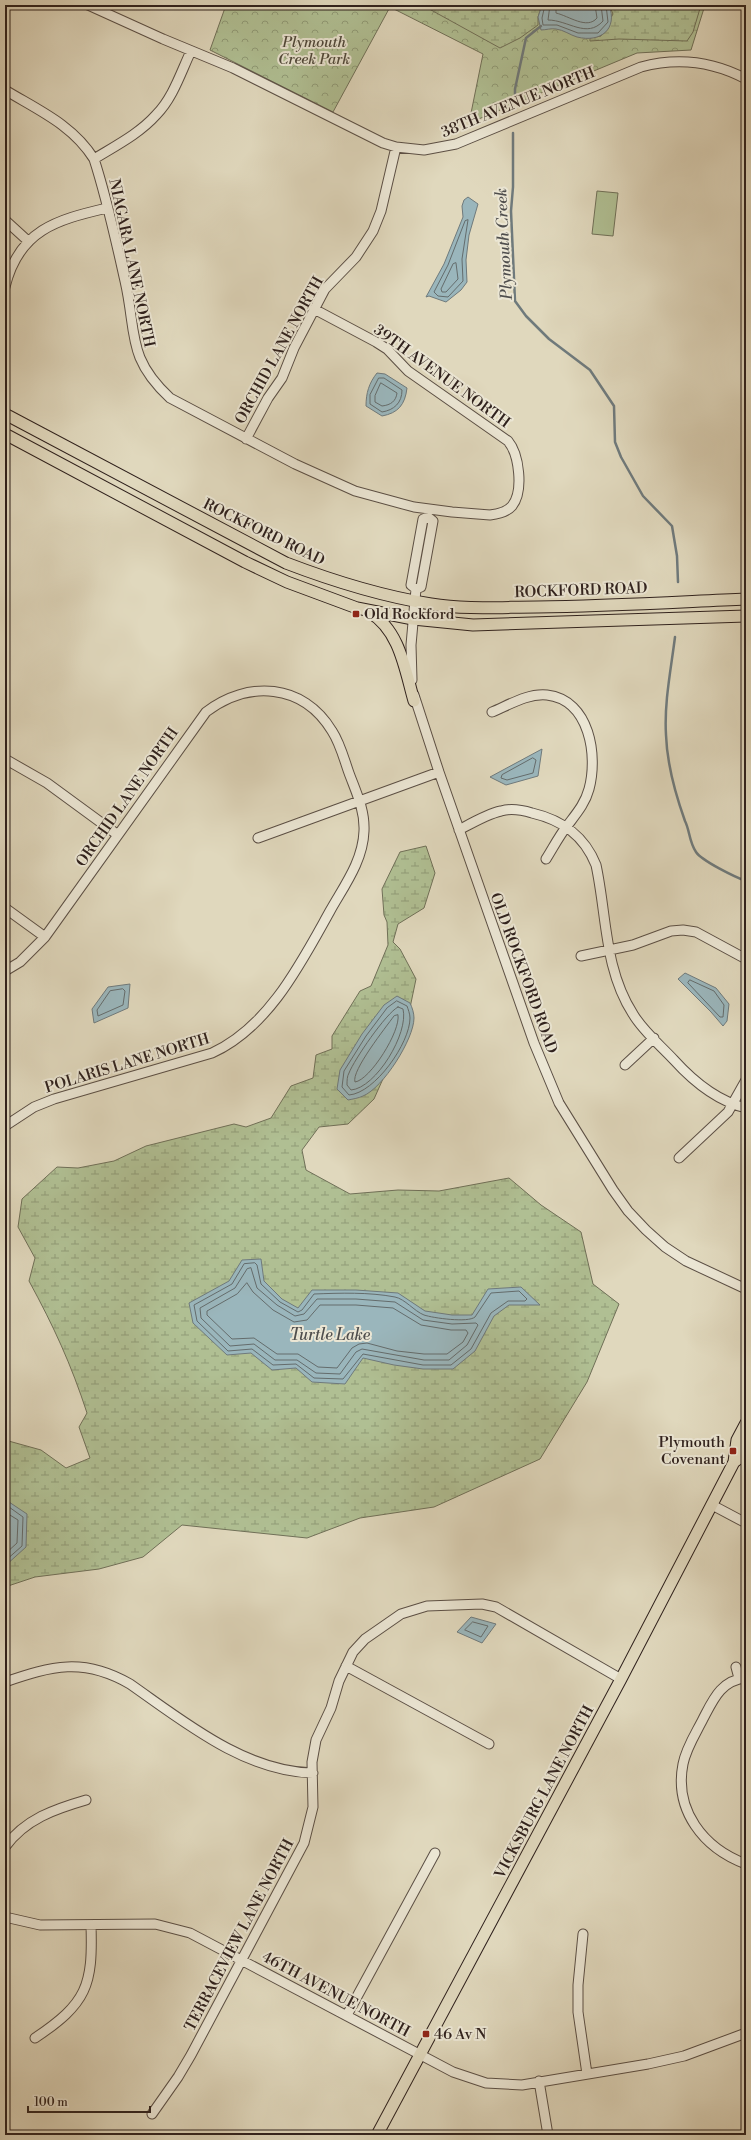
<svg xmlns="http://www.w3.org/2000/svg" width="751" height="2140" viewBox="0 0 751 2140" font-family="'Libre Bodoni',serif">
<defs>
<pattern id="forest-crowns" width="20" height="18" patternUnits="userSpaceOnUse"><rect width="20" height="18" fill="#b0bf93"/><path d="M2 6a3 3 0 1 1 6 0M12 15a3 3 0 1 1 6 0" fill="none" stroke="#909b77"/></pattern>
<pattern id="wetland-marsh" width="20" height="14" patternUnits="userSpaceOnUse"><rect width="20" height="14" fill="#b0bf93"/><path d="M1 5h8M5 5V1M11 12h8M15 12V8" fill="none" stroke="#909b77"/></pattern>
</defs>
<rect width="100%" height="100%" fill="#e0d8bd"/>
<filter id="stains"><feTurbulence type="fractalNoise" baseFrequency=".005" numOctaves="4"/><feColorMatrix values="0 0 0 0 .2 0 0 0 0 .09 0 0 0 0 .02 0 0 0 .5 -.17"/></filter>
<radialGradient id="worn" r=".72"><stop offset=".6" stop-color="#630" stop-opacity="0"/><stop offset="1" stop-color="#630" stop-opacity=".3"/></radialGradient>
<path fill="#b0bf93" stroke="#707058" d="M597,191l21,2 -5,43 -21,-2z"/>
<path fill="url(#forest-crowns)" stroke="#707058" d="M226,5h479l-14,45 -54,3 -168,70 14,-69 -93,-47 -57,105 -123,-62z"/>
<path fill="url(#wetland-marsh)" stroke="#707058" d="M422,5h120l-4,12v8l-18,13 -20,10z
M609,5h92l-8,27 -6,9 -68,-2 -29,2v-3l11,-2 12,-22z
M426,846l9,27 -11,35 -26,16 -5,18 7,7 16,30 -10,48 -32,72 -26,25 -29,3 -17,23 4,20 44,24 48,-4 41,1 70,-13 32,27 40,27 12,52 26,20 -32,78 -47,77 -106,48 -74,11 -53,20 -125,-13 -39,32 -44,12 -64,8 -30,10v-147l36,10 25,18 24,-10 -11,-31 8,-14c-16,-49 -33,-86 -58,-132l6,-23 -17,-31 4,-28 35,-32 21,1 36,-7 32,-15 88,-22 12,3 25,-9 20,-32 22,-8 3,-23 16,-6v-13l28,-45 11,-5 17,-41 -1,-23 -3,-7 -2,-26 18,-37z"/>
<path fill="#9ab6bc" stroke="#6f7a7c" d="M542,5h67c9,24 -8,38 -32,32 -7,-2 -13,-7 -21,-8 -5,-1 -10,1 -15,1l-3,-13z
M468,197l10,7 -9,31 -3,25 1,22 -6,8 -15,12 -17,-6 -3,1 18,-33 19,-47 -1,-11 2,-6z
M377,373l8,1 22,14c-2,17 -9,25 -25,28l-16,-10c0,-13 3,-23 11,-33z
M542,749l-4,27 -32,9 -16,-8z
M685,973l31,15 13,16 -2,17 -4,5 -12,-14 -33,-33z
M130,984l-2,24 -34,15 -2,-14 16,-22z
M397,996l13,7c2,4 4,10 4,15 0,21 -31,70 -51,78 -4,2 -10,3 -15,4l-11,-11 3,-19 22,-36 22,-29z
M261,1259l3,22 18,18 16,9 14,-18h44l42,3 27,18 27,4h20l16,-26 33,-2 19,18h-31l-15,11 -19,35 -22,18h-30l-29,-4 -31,-7 -18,26 -33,-2 -16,-14 -24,2 -21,-17 -24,2 -34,-32 -4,-20 40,-22 13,-21z
M9,1502l18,12 -1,33 -21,19v-63z
M471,1617l25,7 -14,19 -25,-11z"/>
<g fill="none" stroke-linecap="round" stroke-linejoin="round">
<path stroke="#646c6c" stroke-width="1" d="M545,5l-3,13 1,7h14l21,8h20l10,-11 -2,-17
M550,5l-2,15c20,0 39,19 55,1l-2,-16
M556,5v8c13,3 31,17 41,5l-2,-13
M468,220l-6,39 1,22 -15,16 -10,-1 -4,-4 14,-27 17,-44z
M456,263l2,16 -12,13h-4l-1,-3 12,-25z
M379,378h5l18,12c0,13 -8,20 -20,22l-12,-8v-9z
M381,383l16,10c-1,8 -6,12 -15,13l-7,-4v-6z
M533,758l3,2 -3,13 -26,7 -6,-2 1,-3z
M690,980l24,11 10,14 -1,12h-3l-32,-34z
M123,989l2,2 -2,14 -25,11 -1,-6 13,-19z
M397,1001l10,5c1,3 3,8 3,12 0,25 -35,75 -61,77l-7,-8 2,-16 22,-35 21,-28z
M398,1007l5,2c6,24 -27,79 -52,81l-4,-5c0,-4 0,-9 2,-12 5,-13 37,-60 49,-66z
M398,1015c3,16 -28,65 -43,67 -4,-11 31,-55 39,-66z
M255,1263l2,2 4,19 19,18 18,10 4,-2 12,-16c26,-1 55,-2 81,3 10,2 19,14 29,18 9,3 44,8 51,2l16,-24 28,-2 8,8 -2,2h-17l-17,12 -20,36 -20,16h-28l-60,-11 -20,25 -29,-1 -18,-14 -23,1 -21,-16 -24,2 -31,-30 -3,-16 38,-21 12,-20z
M251,1268l6,20 20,17 18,11 9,-2 13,-15h39l39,3 28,18 29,4 24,-1 2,2 -11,20 -18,15h-25l-62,-11 -6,3 -16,22 -24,-1 -19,-13h-22l-21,-16 -24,2 -29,-28 -1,-10 35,-20 12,-19z
M247,1283l6,9 20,18 21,12 13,-2 13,-15h36l37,3 28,17 30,5h15l2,3 -5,9 -16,12h-23l-27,-3 -30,-8 -8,1 -7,4 -15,20 -19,-1 -20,-13h-21l-23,-16 -22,1 -25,-24v-4l30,-17z
M5,1507h4l14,10 -1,29 -17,15
M5,1512l13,8 -1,23 -12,11
M473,1622l15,4 -7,11 -16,-7z"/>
<path stroke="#6f7a7c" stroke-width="2.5" d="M515,101v-12l11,-51 15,-12
M513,133v54l-2,24 4,90 11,15 23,23 41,31 24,36 1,36 6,15 22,39 29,30 5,30 1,26
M675,637c-4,32 -11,66 -9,98 1,29 9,58 19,86 5,10 4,21 11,31 6,9 39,25 50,29"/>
<g stroke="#5b4f45" stroke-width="11">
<path id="minor" d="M88,5l75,34 70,29 150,75 13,4 28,3 32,-6 185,-77c37,-10 71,-6 105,12
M5,90c33,20 68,35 89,69 13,40 22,82 31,122 12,52 1,76 45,117l125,66 60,27 59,16 38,5 38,3c8,-1 17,-3 22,-9 12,-15 7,-52 -4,-65l-100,-70 -21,-22 -11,-7 -62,-33
M94,159c21,-13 45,-25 62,-44 17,-17 25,-43 35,-64
M5,220l23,21
M5,287c14,-57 51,-67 102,-79
M246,439l22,-41 14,-20 12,-30 31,-59 31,-32 17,-26 8,-20 15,-64
M416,589l5,-2 12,-66 -5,-4
M416,589l-5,-4 12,-66 5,-2
M412,680l-1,-35 5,-56
M414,695l25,77 95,271 25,60 54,87 15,21 18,19 19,17 21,14 60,28
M492,712c17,-7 36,-19 55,-17 43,5 51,61 42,94 -4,15 -13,25 -22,37 -8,10 -14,22 -21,33
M5,759l42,24 71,52
M459,830c13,-7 28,-16 42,-19 10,-3 21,-1 31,2 30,7 52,22 64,52 11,51 8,104 37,149 10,17 27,31 41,46 19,21 43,41 72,48
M258,838l181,-66
M5,908l40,29
M581,956l52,-11 38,-14 12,-1 13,2 50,27
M5,971l15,-9 25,-25 161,-225c42,-32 97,-29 126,19 8,12 12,28 17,42 7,19 16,37 15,58 -1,30 -20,55 -34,80 -29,52 -61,116 -118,142l-158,46 -20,8 -29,19
M625,1065l29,-27
M679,1158l49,-46 18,-32
M712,1505l34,18
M346,1666l143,78
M736,1667l3,11
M746,1678c-25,2 -33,22 -43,41 -7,14 -17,29 -20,45 -9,46 20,84 63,100
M5,1682c47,-16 78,-25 125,2 53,37 115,88 183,89
M5,1847c20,-28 50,-38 81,-47
M5,1917l35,8 115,-1 35,9 263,139 33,11 36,2 126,-21 36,-8 62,-23
M583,1934l-5,51v27l9,62
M347,2015l88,-162
M35,2038c52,-35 58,-52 56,-113
M539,2081l9,54
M152,2114l26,-37 13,-22 113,-212 9,-36 -1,-45 4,-22 15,-32 8,-27 14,-29 12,-13 36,-25 26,-8 55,-2 14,3 125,72"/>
</g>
<g stroke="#2f211d" stroke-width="13">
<path id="major" d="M5,414l281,149c47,18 95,33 145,41 35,6 71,3 106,3 70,-1 139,-5 209,-8
M5,434l240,128 42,20 70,26 56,11 60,6 273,-9
M369,612c31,18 36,58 45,89
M734,1462l12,-9
M377,2135l244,-456 113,-217 3,-22 9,-17"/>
</g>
<use href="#minor" stroke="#ebe6d4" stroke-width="9"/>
<use href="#major" stroke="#e0d8bd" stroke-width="11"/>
</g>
<g fill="#8f2418" stroke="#ebe6d4" stroke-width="1.5">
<rect x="352" y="610" width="8" height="8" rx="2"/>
<rect x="729" y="1447" width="8" height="8" rx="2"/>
<rect x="422" y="2030" width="8" height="8" rx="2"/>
</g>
<g text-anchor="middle" stroke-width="4" stroke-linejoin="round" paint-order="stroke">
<g font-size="15" font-style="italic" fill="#4f483a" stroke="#ebe6d4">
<text x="314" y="47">Plymouth<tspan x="314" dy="17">Creek Park</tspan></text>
</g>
<g font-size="15" fill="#2f211d" stroke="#ebe6d4">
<text transform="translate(518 102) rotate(-22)" y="5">38TH AVENUE NORTH</text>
<text transform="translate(132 263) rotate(78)" y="5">NIAGARA LANE NORTH</text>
<text transform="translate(279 350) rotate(-61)" y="5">ORCHID LANE NORTH</text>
<text transform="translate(442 376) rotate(36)" y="5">39TH AVENUE NORTH</text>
<text transform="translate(264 532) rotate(26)" y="5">ROCKFORD ROAD</text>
<text transform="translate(581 590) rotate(-2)" y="5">ROCKFORD ROAD</text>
<text transform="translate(127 797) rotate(-55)" y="5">ORCHID LANE NORTH</text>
<text transform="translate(524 973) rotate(70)" y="5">OLD ROCKFORD ROAD</text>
<text transform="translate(127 1063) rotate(-17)" y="5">POLARIS LANE NORTH</text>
<text transform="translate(544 1792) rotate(-62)" y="5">VICKSBURG LANE NORTH</text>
<text transform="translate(239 1935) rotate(-62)" y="5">TERRACEVIEW LANE NORTH</text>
<text transform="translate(336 1994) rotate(28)" y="5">46TH AVENUE NORTH</text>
</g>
<g font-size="15" fill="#2f211d" stroke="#ebe6d4" text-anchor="start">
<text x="364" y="619">Old Rockford</text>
<text x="725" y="1447" text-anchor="end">Plymouth<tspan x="725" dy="17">Covenant</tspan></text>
<text x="434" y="2039">46 Av N</text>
</g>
<g font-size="16" font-style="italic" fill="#4f4e4d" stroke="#ebe6d4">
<text transform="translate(503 244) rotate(-93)" y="6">Plymouth Creek</text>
<text x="330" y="1340">Turtle Lake</text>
</g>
</g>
<rect width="751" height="2140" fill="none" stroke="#e0d8bd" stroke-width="20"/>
<rect x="6" y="6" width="739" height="2128" fill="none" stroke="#2f211d" stroke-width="2"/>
<rect x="10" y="10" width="731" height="2120" fill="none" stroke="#2f211d"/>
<path d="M28 2106v6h122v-6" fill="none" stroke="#2f211d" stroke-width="2"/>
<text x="34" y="2106" font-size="12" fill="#2f211d" stroke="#ebe6d4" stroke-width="3" paint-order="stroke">100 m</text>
<rect width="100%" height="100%" filter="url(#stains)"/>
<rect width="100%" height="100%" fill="url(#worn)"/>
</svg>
